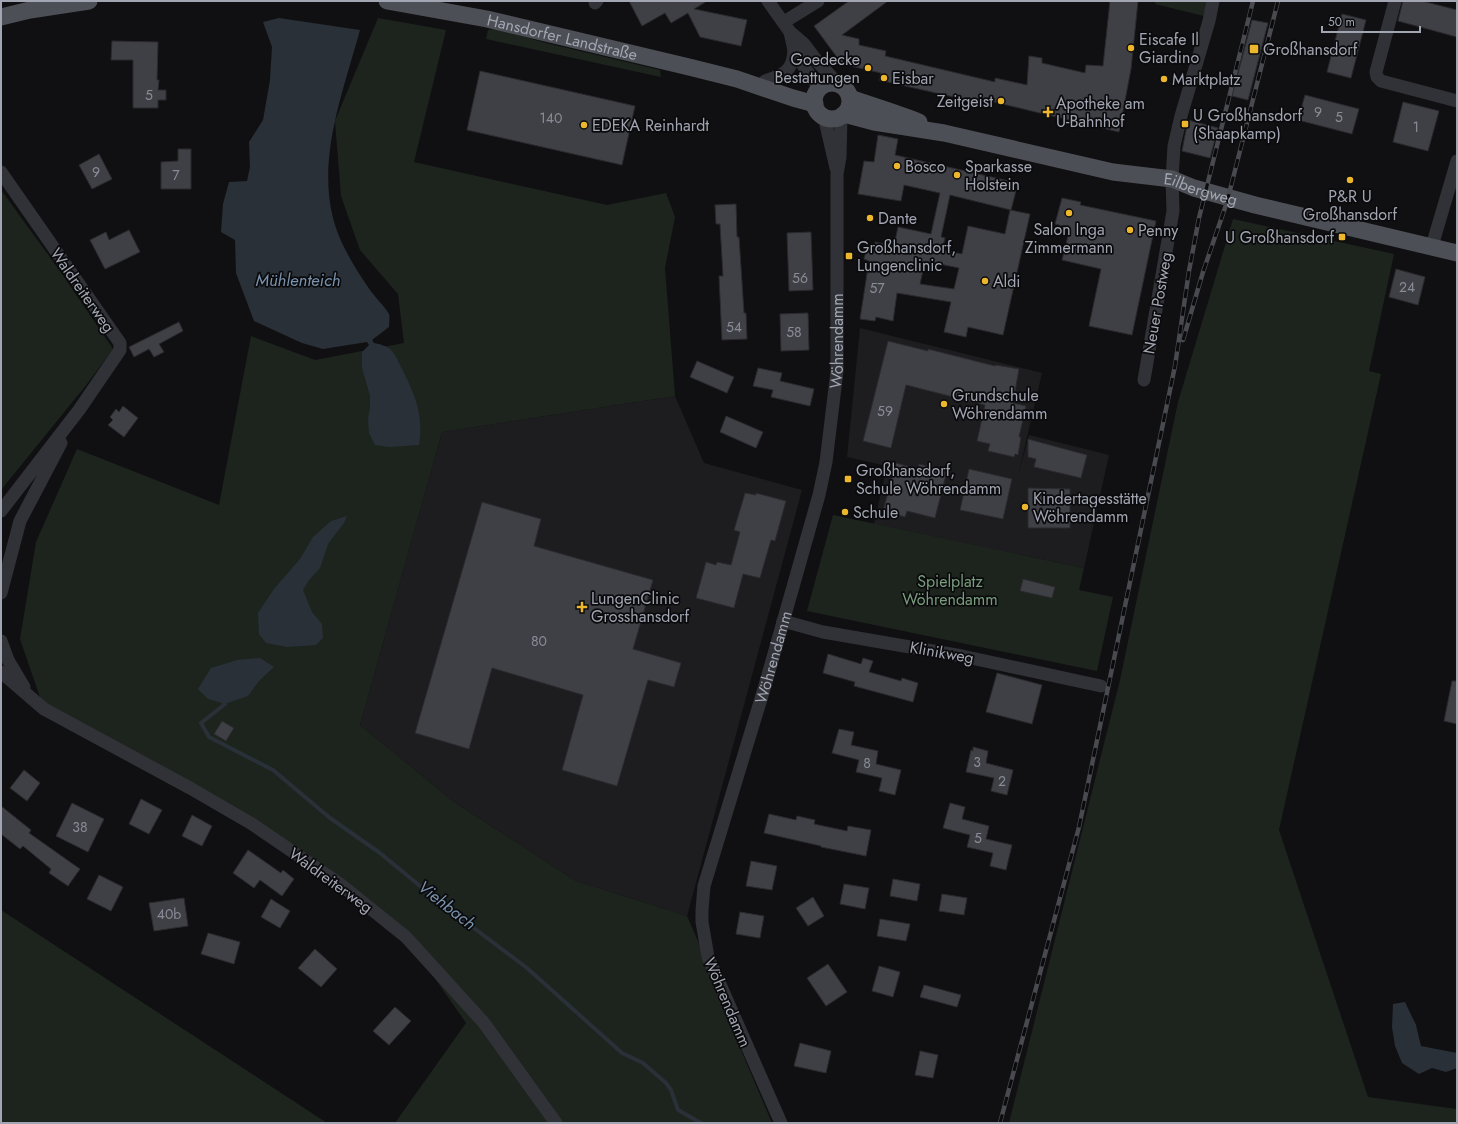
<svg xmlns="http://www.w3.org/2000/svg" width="1458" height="1124" viewBox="0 0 1458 1124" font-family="Jost,sans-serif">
<rect width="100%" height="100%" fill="#101012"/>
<path fill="#1d1c1f" d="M860,328l182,45 -24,103 11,-41 80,20 -25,113 -210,-44 13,-58 -40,-9z
M675,396l29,67 98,27 -115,426 -111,-35 -122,-79 -94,-77 82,-293z"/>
<path fill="#1d241e" d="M1156,1h52l-4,15 -49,-12z
M378,18l68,12 -32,132 193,43 59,-12 9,24 -10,51 10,128 -233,36 -82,293 94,77 122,79 111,35 11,25 9,29 65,153h-377l71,-100 -60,-86 -154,-113 -208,-115 -24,-70 16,-97 41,-93 142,56 32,-169 64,24 89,-17 -6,-49 -38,-44 -19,-54 -6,-75z
M496,29l50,14 114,27 1,7 -175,-38 2,-9z
M1,190l59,81 53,78 -26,35 -86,106z
M1233,219l161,35 -25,117 12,3 -102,456 89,267 89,12v14h-448l111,-443 58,-278z
M833,515l251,53 -5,22 34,7 -16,74 -290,-60z
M1,910l326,213h-326z"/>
<path fill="#293037" d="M279,18l81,12c-19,70 -52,149 -15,219 7,14 16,28 25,41 4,6 17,19 19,24 1,4 0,9 0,13l-17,13 2,3c6,1 13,3 17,7 5,5 8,13 11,19 13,25 22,48 17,76l-29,2 -15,-2 -6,-12 -1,-15 2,-10v-12l-8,-28v-16l7,-7 -2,-3 -44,7 -21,-6 -48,-22 -18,-48 -1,-33 -14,-8 2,-28 6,-22 18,-1 3,-14 -1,-25 14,-22 7,-40 2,-33 -9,-25z
M347,516l-3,7 -16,21 -8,24 -11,12 -6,10 9,22 10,12 1,14 -7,7 -29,2 -21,-4 -7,-9 -1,-21 16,-24 26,-30 13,-22 18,-16z
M260,658l14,9 -15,14 -11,15 -23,8 -17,-5 -10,-10 13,-21 26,-8z
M1405,1002l11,23 5,21 36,7v15l-11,4 -14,-4 -13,6 -17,-11 -7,-17 -3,-19 1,-23z"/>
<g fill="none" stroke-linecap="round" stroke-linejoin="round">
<path stroke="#293037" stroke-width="4" d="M225,704l-24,19 8,14 64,33 57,48 50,35 62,51 85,64 95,85 21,10 23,20 5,7 7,20 23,13"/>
</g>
<path fill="#3f4045" stroke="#2b2a2e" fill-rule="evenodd" d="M629,1h78l-13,8 53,11 -6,26 -41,-9 -12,-24 -17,10 -6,-10 -23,13z
M849,1h39l-46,34 17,4v6l27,6 -1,5 110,26v-4l32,7 2,-29 13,2v5l43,10 1,-8 17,1 7,-65h28l-7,68 -12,63 -129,-31 -1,4 -110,-25 2,-7 -39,-9 -28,-38z
M1403,1h19l35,9v27l-59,-16z
M1342,14l24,6 -15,58 -24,-6z
M1252,20l16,3 -20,77 -16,-4z
M112,41l46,1 -1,38h2l-1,10h8v10h-8v8h-25v-48h-22z
M480,71l155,35 -13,59 -155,-35z
M1305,95l54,14 -7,25 -54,-14z
M1403,102l36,9 -11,40 -35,-9z
M1188,120l30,8 -8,30 -28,-7z
M878,135l20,4 -3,16 123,28 -7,27 -61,-15 -9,42 4,1 -3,12 20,4 6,-28 37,8 5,-24 20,4 -27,121 -35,-8 -2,10 -22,-5 7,-30 -54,-9 -4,28 -17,-4 -1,4 -15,-2 9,-58 -5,-2 4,-15 7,2v-4l19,4 4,-19 33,7 9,-41 -36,-8 -3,16 -43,-7 6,-33 10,1zM925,261l34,7 -5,21 -34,-5z
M178,149h13v40h-30v-27l17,-1z
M99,154l13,25 -20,10 -13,-24z
M1062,198l19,4 -1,3 76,16 -24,114 -43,-9 12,-57 -39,-9 8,-32 -15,-4z
M736,204l1,33h2l5,76h2l1,26 -25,1 -3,-64h4l-3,-52h-4l-1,-19z
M129,230l11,22 -35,17 -15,-29 16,-8 3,8z
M811,232l2,58 -24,1 -2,-58z
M1396,269l29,8 -7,28 -29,-8z
M808,313l1,37 -28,1 -1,-37z
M179,322l4,9 -24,13 5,8 -10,5 -5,-8 -15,8 -5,-10z
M888,341l40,10v-2l67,17 1,-1 23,4 -6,34 13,3 -7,31h2l-3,18 -3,-1 -1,3 -26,-6 2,-7 -13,-3 8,-36 -79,-20 -15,63 -28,-7z
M697,361l37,16 -7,16 -37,-16z
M758,368l24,5 -2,8 34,8 -4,17 -39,-9 2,-7 -20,-4z
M123,406l15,12 -14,19 -16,-12 5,-5 -3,-3 6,-8 3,3z
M726,416l37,16 -7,16 -36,-16z
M1028,439l59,16 -6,23 -47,-11 2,-8 -8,-2z
M896,463l22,6 1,-5 28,7 -12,47 -28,-7 -2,6 -22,-6z
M969,469l43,10 -9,40 -43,-9z
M1028,488l42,1v39h-42z
M745,493l11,2v-2l30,8 -11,40 -4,-1 -11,38 -17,-4 -9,34 -38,-10 10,-36 10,3 1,-3 14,3 9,-33 -6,-2z
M482,502l59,17 -7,27 119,34 -20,69 48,14 -7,24 -26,-7 -31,106 -55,-16 21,-75 -91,-27 -23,81 -54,-16z
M1023,579l32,8 -3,11 -32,-7z
M828,654l33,10 2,-6 10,3 -4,11 32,9 1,-3 16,5 -5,19 -59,-16 1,-4 -32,-9z
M997,673l45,12 -10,39 -46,-12z
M1452,681h5v43l-13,-3z
M222,721l12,7 -8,13 -12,-7z
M839,729l15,3 -3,13 27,6 -2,13 25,6 -6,25 -16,-4 3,-13 -26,-6 3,-12 -27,-7z
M973,747l15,4 -2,12 27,7 -6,25 -16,-4 3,-13 -28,-6 5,-22 2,1z
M24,770l16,13 -13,18 -17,-13z
M141,799l21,11 -13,24 -20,-10z
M72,803l32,16 -16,33 -32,-16z
M950,803l15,4 -3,12 27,7 -3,13 26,6 -6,25 -16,-4 3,-13 -26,-6 3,-12 -27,-7z
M1,806l30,24 -2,3 51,36 -12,17 -19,-13 2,-4 -28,-23 -3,3 -19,-15z
M769,814l27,6 1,-4 18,4 -1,4 33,7 1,-5 23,4 -5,26 -45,-9v-1l-57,-13z
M192,815l20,11 -10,20 -20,-10z
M248,850l33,23 2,-3 11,9 -12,17 -22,-16 -6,8 -21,-15z
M751,861l26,5 -5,24 -26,-4z
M99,875l24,12 -12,24 -24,-12z
M893,879l27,5 -3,17 -27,-5z
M844,884l25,4 -4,21 -25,-5z
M942,894l25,4 -3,17 -25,-4z
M813,897l11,19 -16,10 -12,-18z
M184,898l4,28 -34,5 -5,-28z
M271,899l19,12 -10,17 -19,-11z
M740,912l24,4 -4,22 -24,-4z
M880,919l30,5 -4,17 -29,-5z
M208,933l32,9 -6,22 -33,-10z
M315,949l22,20 -16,18 -23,-19z
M828,964l19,28 -21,14 -19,-28z
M879,966l21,6 -7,25 -21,-6z
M924,985l37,10 -4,12 -37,-10z
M395,1007l16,14 -22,24 -16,-14z
M800,1043l31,8 -5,22 -32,-7z
M920,1051l18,4 -5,23 -18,-3z"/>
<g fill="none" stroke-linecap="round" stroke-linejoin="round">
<g stroke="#313237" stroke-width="13">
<path d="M768,1l22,31 4,18 10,17 16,22"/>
<path d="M1395,1l-19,71 1,5 4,4 76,20"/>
<path d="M595,3l2,-2"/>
<path d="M784,22l34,-21"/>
<path d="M790,32l14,12 12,16 21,23"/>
<path d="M765,81c19,-6 28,-10 29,-31"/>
<path d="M824,116l12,52"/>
<path d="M1,172l119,171v7l-41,60 -78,101"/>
<path d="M1432,246l25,-85"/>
<path d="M1144,380l29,-169 -1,-32 2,-33 7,-30 28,-95 4,-20"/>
<path d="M1,593l19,-72 41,-78"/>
<path d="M783,621l40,11 139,24 139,30"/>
<path d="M1,641l7,19 16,27"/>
<path d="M1,672l43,37 146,79 62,36 88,60 66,53 78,86 72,100"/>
<path id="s1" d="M781,1123l-73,-166 -6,-35v-12l2,-24 60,-197 55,-194 7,-33 11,-91v-197l3,-17 1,-41"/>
</g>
<g stroke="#4d4f56" stroke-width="17">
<path id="s2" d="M387,1l100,18 202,48 48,12 56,19 22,6"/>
<path d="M1,17l29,-7 59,-9"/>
<circle cx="832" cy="101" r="18"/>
<path d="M850,98c23,8 47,15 69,24"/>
<path id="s3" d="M844,114l30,8 70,11 169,39 59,7 22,9 61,17 202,48"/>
</g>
<g stroke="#484a50" stroke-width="4.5">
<path id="rail" d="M1183,340l20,-68 24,-70 51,-201
M1000,1123l79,-296 96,-461 14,-95 10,-53 54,-217"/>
</g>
<use href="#rail" stroke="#0b0b0d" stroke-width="3" stroke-dasharray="9" stroke-linecap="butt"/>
</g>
<g fill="#edb72d" stroke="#0b0b0d" stroke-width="1.5">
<circle cx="1131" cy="48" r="4"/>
<rect x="1249" y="44" width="10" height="10" rx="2"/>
<circle cx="868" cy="68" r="4"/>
<circle cx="884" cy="78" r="4"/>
<circle cx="1164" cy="79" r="4"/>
<circle cx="1001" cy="101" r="4"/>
<path d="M1046 106h4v4h4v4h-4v4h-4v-4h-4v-4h4z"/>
<rect x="1181" y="120" width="8" height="8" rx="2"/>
<circle cx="584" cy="125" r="4"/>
<circle cx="897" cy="166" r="4"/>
<circle cx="957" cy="175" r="4"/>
<circle cx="1350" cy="180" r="4"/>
<circle cx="1069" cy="213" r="4"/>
<circle cx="870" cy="218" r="4"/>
<circle cx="1130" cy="230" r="4"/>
<rect x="1338" y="233" width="8" height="8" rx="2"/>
<rect x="845" y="252" width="8" height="8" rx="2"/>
<circle cx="985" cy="281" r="4"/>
<circle cx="944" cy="404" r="4"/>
<rect x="844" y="475" width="8" height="8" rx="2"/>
<circle cx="1025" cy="507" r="4"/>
<circle cx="845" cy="512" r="4"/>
<path d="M580 601h4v4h4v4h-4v4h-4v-4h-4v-4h4z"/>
</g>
<g text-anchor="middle" stroke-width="3.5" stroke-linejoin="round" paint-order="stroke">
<g font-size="14" fill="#898c97">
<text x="149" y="100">5</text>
<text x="1318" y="117">9</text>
<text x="1339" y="122">5</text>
<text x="551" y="123">140</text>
<text x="1416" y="132">1</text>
<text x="96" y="177">9</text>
<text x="176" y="180">7</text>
<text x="800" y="283">56</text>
<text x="1407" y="292">24</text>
<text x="877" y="293">57</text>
<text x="734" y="332">54</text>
<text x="794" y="337">58</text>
<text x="885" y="416">59</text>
<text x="539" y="646">80</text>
<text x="977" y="767">3</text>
<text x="867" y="768">8</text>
<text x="1002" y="786">2</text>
<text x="80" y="832">38</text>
<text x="978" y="843">5</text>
<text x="169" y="919">40b</text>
</g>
<g font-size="16" fill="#a2a6b2" stroke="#0b0b0d">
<text dy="6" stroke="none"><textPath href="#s2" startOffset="179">Hansdorfer Landstraße</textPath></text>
<text dy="6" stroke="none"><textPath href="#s3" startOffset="365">Eilbergweg</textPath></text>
<text transform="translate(83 290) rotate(55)" y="6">Waldreiterweg</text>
<text transform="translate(1157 303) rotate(-80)" y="6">Neuer Postweg</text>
<text dy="6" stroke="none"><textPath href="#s1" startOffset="816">Wöhrendamm</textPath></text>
<text transform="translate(942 652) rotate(10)" y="6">Klinikweg</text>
<text dy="6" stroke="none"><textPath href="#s1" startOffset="492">Wöhrendamm</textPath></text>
<text transform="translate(331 880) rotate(36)" y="6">Waldreiterweg</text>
<text transform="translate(728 1002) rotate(67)" y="6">Wöhrendamm</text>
</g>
<g font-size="16" fill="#a2a6b2" stroke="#0b0b0d" text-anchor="start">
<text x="1139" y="45">Eiscafe Il<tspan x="1139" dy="18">Giardino</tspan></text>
<text x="1263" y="55">Großhansdorf</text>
<text x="860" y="65" text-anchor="end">Goedecke<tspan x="860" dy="18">Bestattungen</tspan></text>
<text x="892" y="84">Eisbar</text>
<text x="1172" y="85">Marktplatz</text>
<text x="993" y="107" text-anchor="end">Zeitgeist</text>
<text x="1056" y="109">Apotheke am<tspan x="1056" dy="18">U-Bahnhof</tspan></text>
<text x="1193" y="121">U Großhansdorf<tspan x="1193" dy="18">(Shaapkamp)</tspan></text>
<text x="592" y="131">EDEKA Reinhardt</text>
<text x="905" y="172">Bosco</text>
<text x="965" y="172">Sparkasse<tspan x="965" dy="18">Holstein</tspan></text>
<text x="1350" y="202" text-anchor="middle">P&amp;R U<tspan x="1350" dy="18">Großhansdorf</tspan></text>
<text x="878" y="224">Dante</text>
<text x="1069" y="235" text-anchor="middle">Salon Inga<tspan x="1069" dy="18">Zimmermann</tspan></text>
<text x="1138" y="236">Penny</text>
<text x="1334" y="243" text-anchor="end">U Großhansdorf</text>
<text x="857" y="253">Großhansdorf,<tspan x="857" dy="18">Lungenclinic</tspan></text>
<text x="993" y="287">Aldi</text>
<text x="952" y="401">Grundschule<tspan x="952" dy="18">Wöhrendamm</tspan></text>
<text x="856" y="476">Großhansdorf,<tspan x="856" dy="18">Schule Wöhrendamm</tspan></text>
<text x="1033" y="504">Kindertagesstätte<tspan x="1033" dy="18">Wöhrendamm</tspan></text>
<text x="853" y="518">Schule</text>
<text x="591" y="604">LungenClinic<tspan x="591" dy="18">Grosshansdorf</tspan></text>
</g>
<g font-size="16" fill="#799d7d" stroke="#0b0b0d">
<text x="950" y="587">Spielplatz<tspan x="950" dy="18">Wöhrendamm</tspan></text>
</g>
<g font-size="17" font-style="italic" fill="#7992ad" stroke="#0b0b0d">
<text x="298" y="286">Mühlenteich</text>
<text transform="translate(447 905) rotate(38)" y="6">Viehbach</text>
</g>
</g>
<rect width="1458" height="1124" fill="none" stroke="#a2a6b2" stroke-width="4"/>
<path d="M1322 26v6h98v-6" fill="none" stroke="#a2a6b2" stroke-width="2"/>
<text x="1328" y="26" font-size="12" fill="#a2a6b2" stroke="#0b0b0d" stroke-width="3" paint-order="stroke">50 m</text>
</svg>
